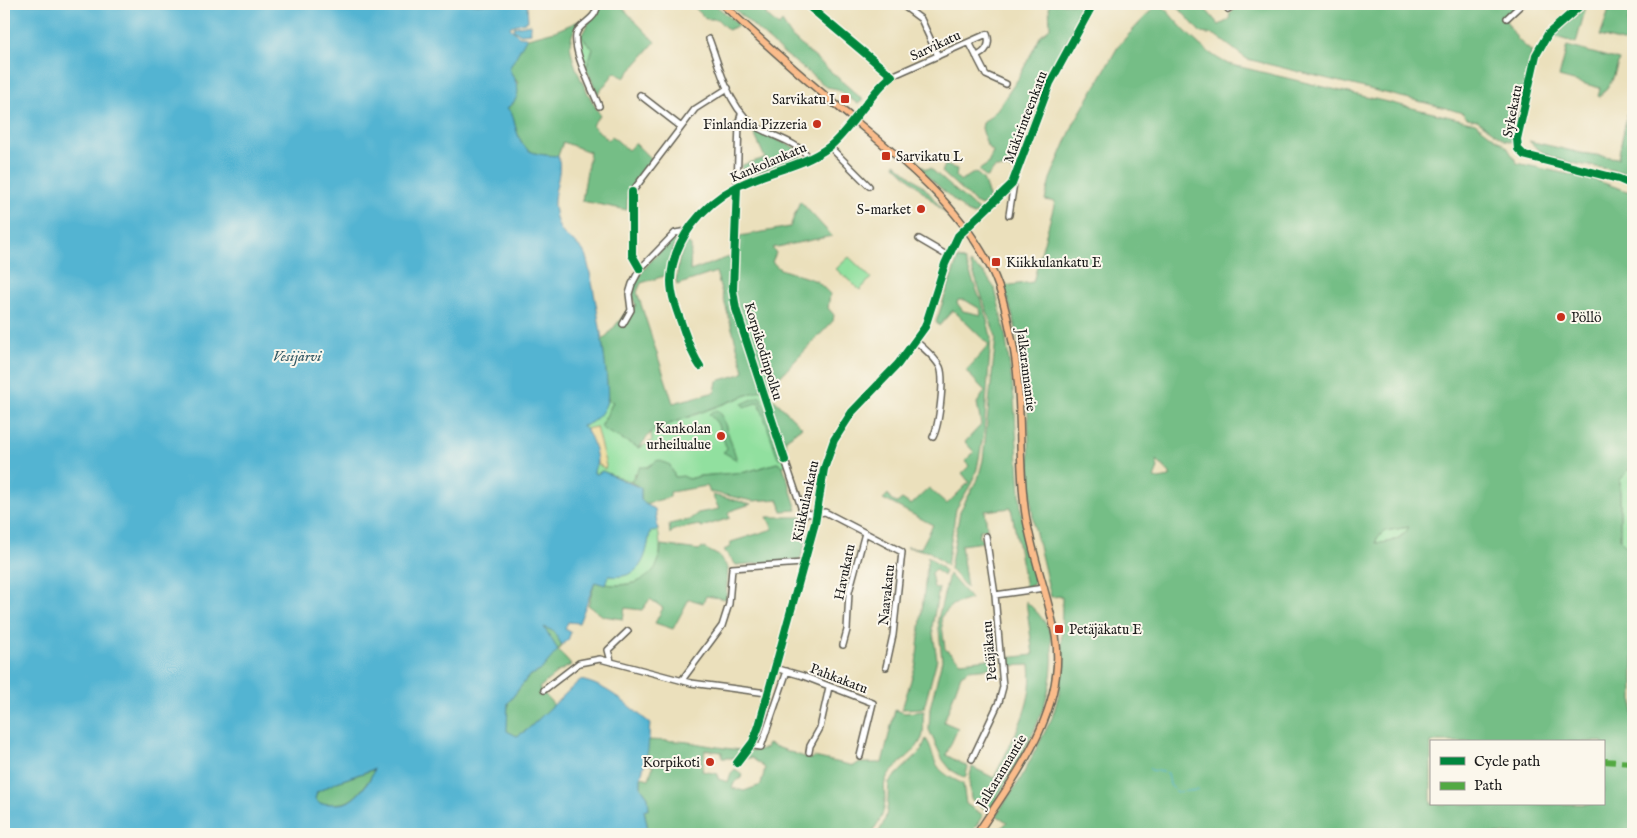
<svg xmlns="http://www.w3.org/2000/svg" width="1637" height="838" viewBox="0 0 1637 838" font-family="'IM FELL English',serif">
<rect width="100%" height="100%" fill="#fbf7ec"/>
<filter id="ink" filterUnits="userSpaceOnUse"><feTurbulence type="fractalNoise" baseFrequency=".02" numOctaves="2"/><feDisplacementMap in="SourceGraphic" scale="10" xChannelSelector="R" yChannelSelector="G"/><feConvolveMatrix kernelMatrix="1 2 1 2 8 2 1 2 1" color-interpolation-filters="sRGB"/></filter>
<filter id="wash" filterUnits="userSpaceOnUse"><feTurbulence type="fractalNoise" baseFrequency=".0096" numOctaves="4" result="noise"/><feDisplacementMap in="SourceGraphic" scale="20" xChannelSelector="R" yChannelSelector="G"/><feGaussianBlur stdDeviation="1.12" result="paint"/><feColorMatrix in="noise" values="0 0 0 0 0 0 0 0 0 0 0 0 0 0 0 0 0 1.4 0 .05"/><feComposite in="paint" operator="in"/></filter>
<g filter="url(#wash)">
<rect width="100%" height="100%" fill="#ebe0bc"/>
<path fill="#91e09f" stroke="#567e5e" d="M581,36l12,13 -7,19 -8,-22z
M849,257l22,21 -11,12 -24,-21z
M766,388l2,6 34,33 -17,13 4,24 -6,2 -6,-3 -31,9 -46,4 -11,3 -14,-2 -23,-13 -17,9 -4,9 -29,-11 -5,3 -3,-1v-5l-13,-42c14,-2 21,-15 27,-26l5,2 -12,25 38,21 13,-7 -1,-9 8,-4z
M1633,465v89l-13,-14v-60z
M1410,527c-11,12 -17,16 -34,16l1,-5 8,-7z
M658,530c9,45 -12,56 -53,55l3,-9c32,4 38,-18 42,-44z"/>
<path fill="#74be86" stroke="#486d51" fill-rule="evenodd" d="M599,4h20l36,38 -31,36 -9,-6 -17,22 -12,-26 7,-19 -12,-13z
M691,4h23l25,21 -11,5 -11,-11h-11z
M729,4h40l-3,11 13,11 3,-4 10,15 71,63 -5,4 -21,-15 -10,-2 -46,-36z
M1049,4h39l-39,68 -37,99 -5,-3h-12l-9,10 -7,-8 9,-6 5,-13 -6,-5 -5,-18 1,-5 13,-12 22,-32 23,-44 9,-7z
M1157,4h4c19,22 40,47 67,60l247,59 32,24 10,16 78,17 38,13v272l-13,15v59l13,15v280h-637l11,-12 -11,-7 24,-35 32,-62 7,-24 2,-21 1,-77 -11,1 -17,-72 -3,-24 -3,-89 -8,-68 -16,-58 29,-4 22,-80 -10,-2 5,-21 24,-56 45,-78zM1156,460l14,13v4l-11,2 -5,-1 4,-10zM1409,527c-8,13 -17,16 -33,16l1,-5 8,-7zM1431,742h172v62h-172z
M1175,4h26l18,21 10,-5 1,-7 11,-9h279l-15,15 13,21 14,12 -15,66 -3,24 -10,-2 -27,-20 -10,-2 -5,-5 -16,-5 -199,-49 -32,-24 -14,-2z
M1586,7l-10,36 -23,-7z
M1610,7l22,5 -5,12 6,1v20l-33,-9z
M579,21c-3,5 -7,12 -8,18 -5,18 20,60 29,76l-8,10 16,15 4,-4 16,14 7,-7 17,17 -24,31 -1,19 -45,-9 8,-49 -27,-10 -5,14c-27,-2 -35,-2 -43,-31 -2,-8 -2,-11 -8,-17l6,-4 5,-21 -10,-14 16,-30 31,-8z
M1567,46l52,14 -7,21 -12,16 -2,-1 2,-8 -41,-11z
M1633,87v89c-33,-14 -77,-6 -104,-35l52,12 37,5z
M752,129l46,20 5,7 -60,23 -1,-14 23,-7z
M903,151l13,6 3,7 7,5 4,-1 49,43 -5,4 -7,-3 -64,-58z
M895,163l30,25 21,26 -51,-49z
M945,165l12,4 -1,8 5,4 14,-9 8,7 7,20 -8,7 -5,-2 -35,-32z
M800,201l32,35 -60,12 4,5 -4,9 8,7 37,12 13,13 -2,14 6,7 -1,6 -59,62 -8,5 -107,40 -8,4 -12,16 -35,-18 -3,-3 12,-25 -5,-2 -6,-59c2,-2 26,-30 27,-33l7,-2c-2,-5 -4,-10 -3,-15 1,-16 35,-49 48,-58l-7,14 -6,28 -27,8 -4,9 36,111 42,-11 2,-11 24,-7 3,-3 -28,-99 -39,13 -1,-5 3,-20 7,-19 5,5 -1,25 48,-17 2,-18 50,-9z
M958,258l7,3 20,50 6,26 -7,95 -7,37 -6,15 -15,25 -9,57 -17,-14 -23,-5 14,1 12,-23 -50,-26 5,-5 4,7 5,2 5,-4 9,6 18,-17 18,16 22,-22 -7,-9 7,-7 -4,-5 9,-9 -9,-10 16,-17 -4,-22 8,-12 -19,-20 23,-26 -36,-35 -14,16 -3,-4zM958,300h7l15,9 1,6 -18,-4 -6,-8z
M970,263l15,11 10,15 10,43 9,66 7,113 15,66 -3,8 -7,2 -15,-79 -26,3 2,18 -7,1 -2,6 6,6 -23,3 6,43 -17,-19 10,-58 18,-32 5,-19 13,-123z
M768,394l34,33 -17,13 -9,-15 -9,-30z
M760,396l13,30 9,32h-4l-19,-56 -15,5 -2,-3z
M717,410l5,5 15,45 -14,-8 4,-3 -10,-26 -8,-9z
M658,460l12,5 5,12 8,-1 6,3 11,-3 46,-4 31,-9 6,3 14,44 -15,1 -4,-12 -25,2 -43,-9 -3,-6 -37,6v5l-25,7 -4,-4v-12l-10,-6 9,-15h8z
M712,495l39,9 -21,7 -2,2 2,5 -28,9 -3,-2 -25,5 -4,4 -1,-10 20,-4 9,-7 21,-4z
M767,517h39l1,23 -7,20 -64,5 -12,-15 6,-3 1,-5 42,-13z
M661,545l38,5 3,-3 17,9 9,12 -2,31 -20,-3 -3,7 -14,-4 -16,30 -18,-6 8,-15 -13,-9 -8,11 -17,-2 -2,11 -20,-3 -15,-11 7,-23c31,8 66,1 66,-37z
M928,556l17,15 -2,5 -8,-7 -4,4 3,15h5l-7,39 5,32 -13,49 -22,1 14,-45z
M949,574l22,25 -19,6 -11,12 4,32 16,13 37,-4 2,9 -31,3 -8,5 -17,47 14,6 -12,27 22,12 -3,11 -14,-8 -8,-10 -14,-30 1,-22 12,-48 -4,-41z
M1026,601c11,11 19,19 25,33 1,4 0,11 1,15 4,60 -35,113 -63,163l-18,-13 -2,-18 3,-14 22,11c17,-37 41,-72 36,-113l-24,1 -1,-8 28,-3z
M543,626l10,5 9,14 -4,5 13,15 -13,7 -19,16 15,17 -27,25 -10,6 -11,-4 2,-29 21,-27 11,-5z
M895,710l10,3 19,-2c-2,10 1,19 -2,27 -8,19 -30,27 -36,41 -3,7 -1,13 -1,20 0,14 -6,24 -15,35h-221l-5,-24 4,-13 -7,-10v-10l8,2 4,-13 -8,-3 2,-23c16,1 32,0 47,3 18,3 57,11 72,5l2,-4 42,15 4,-2 40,9 4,-3h24zM705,750l17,2v6h30l13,10 -4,17 -17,6 -12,-3 2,-5 7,-5 1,-4 -7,-5 -4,4 -3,9 -10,-3v-5l-16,-3z
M926,739c6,8 6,18 11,26 6,10 17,14 26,19l3,20 17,11 -12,19h-94c13,-17 10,-32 12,-52l32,-31z
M375,769c-6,12 -18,31 -32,34 -7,1 -16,0 -23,1l-5,-5 2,-7 20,-10z"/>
<path fill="#eeda9e" stroke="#857b5d" d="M596,427l10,39 -1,3 -8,-6 -11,-34z"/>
<path fill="#53b4d2" stroke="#386877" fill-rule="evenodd" d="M4,4h523l1,17 -17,5 -1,2 9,8 8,1 -18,32c9,15 15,27 -2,39 6,6 6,9 8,17 8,29 16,29 43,31 6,19 -8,38 -3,56 1,7 4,17 8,21 6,7 18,12 22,21 7,18 26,130 22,147 -3,12 -14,23 -25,25 9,6 14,24 15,35 0,4 -3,7 -3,12l3,1 5,-3 39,17v12l4,4 10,5 3,21 -8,2c-4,27 -9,48 -42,44l-3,9 -10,-3 -16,41 -11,-1 -3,7 6,3 -3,8 -6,5 -9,-14 -9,-4 14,23 -18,21 -11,5 -21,27 -1,28 10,5 10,-6 53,-50c28,5 48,26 70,43l-2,27 -7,27v10l7,10 1,11 -5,2 5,24h-645zM374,769c-3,12 -17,30 -29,34 -7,2 -18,0 -25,1l-5,-5 2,-7 20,-10z
M530,24l1,9 -10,1 -8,-4 1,-3z"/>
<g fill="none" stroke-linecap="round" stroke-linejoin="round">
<path stroke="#53b4d2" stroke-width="1" d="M1149,768l2,2 17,3 2,12 7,7 21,-2"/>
</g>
</g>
<g filter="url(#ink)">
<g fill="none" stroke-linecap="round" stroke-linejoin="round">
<g stroke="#646154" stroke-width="8">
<path id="minor" d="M598,4c-3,16 -11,15 -20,26 -10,13 15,61 21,76
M901,4l20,15 17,37
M1582,4l-34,30 -12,21 -19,84 1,10 6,6 95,24 14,6
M1228,9l7,-5
M1507,18l15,-14
M709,39c12,31 20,73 51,90 18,9 36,13 50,29
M969,42l17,33 20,9
M892,76l95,-42c4,10 -1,19 -11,22
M640,95l40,31
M829,146l40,40
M737,187l2,-65 2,-8
M632,192l63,-83 33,-21
M1009,215l5,-32
M919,239l29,17
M623,324l8,-14 -2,-16 3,-10 8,-15 35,-36 12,-2
M916,341c8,8 19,16 24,26 5,12 -1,59 -7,70
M700,366c-9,-13 -13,-27 -18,-41 -5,-14 -11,-29 -11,-44 1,-41 32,-77 67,-95 29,-15 64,-19 91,-39 22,-17 41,-55 63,-71l-86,-72
M785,460l18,53 9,1 13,-2 77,40 -9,83 -7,32
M986,536l9,59
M843,645l4,-15 2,-38 16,-59
M611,661l-3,-11 20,-19
M775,668l28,8 70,27 -13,53
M682,680l40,-54 7,-22 3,-36 71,-5
M544,690l35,-27 21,-4 91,24 76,10
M753,742l1,4 7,1 26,-76
M809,752l1,-6 10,-18 9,-41
M972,759l27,-57 4,-15 -8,-92 49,-7
M737,763l16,-21 6,-16 56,-203 9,-54 10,-29 18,-28 46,-48 27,-37 20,-63 13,-28 54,-52 38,-101 43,-79"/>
</g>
<g stroke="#646154" stroke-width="9">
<path id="major" d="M722,4c37,34 75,68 113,100 56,47 117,92 152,157 13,22 19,50 24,74 13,58 6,118 14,176 6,43 24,85 31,128 10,73 -42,138 -79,195"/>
</g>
<use href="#minor" stroke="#fff" stroke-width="5"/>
<use href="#major" stroke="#fabc8b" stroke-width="6"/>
<path stroke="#52a943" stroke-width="6" stroke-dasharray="12 6" stroke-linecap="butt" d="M1603,761l30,2"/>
<g stroke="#fbf7ec" stroke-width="11">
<path id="cycleway" d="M1582,4l-34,30 -12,21 -19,84 1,10 6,6 95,24 14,6
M737,187l-4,103 3,19 49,151
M632,192v63l8,14
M700,366c-9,-13 -13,-27 -18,-41 -5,-14 -11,-29 -11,-44 1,-41 32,-77 67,-95 29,-15 64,-19 91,-39 22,-17 41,-55 63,-71l-86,-72
M737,763l16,-21 6,-16 56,-203 9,-54 10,-29 18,-28 46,-48 27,-37 20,-63 13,-28 54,-52 38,-101 43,-79"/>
</g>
<use href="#cycleway" stroke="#00873e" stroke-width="8"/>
</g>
</g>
<g fill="#c8321e" stroke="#fbf7ec" stroke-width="2">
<rect x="840" y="94" width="10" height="10" rx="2.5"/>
<circle cx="817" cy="124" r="5"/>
<rect x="881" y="151" width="10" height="10" rx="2.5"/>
<circle cx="921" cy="209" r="5"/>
<rect x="991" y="257" width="10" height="10" rx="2.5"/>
<circle cx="1561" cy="317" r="5"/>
<circle cx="721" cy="436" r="5"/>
<rect x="1054" y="624" width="10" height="10" rx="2.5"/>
<circle cx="710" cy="762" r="5"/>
</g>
<g text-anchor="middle" stroke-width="4" stroke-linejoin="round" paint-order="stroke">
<g font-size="14" fill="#1c1c1c" stroke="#fbf7ec">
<text transform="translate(935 45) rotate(-25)" y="5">Sarvikatu</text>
<text transform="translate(1512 111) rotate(-79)" y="5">Sykekatu</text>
<text transform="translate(1025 117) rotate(-69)" y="5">Mäkirinteenkatu</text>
<text transform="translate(768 162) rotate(-23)" y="5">Kankolankatu</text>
<text transform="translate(764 351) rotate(73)" y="5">Korpikodinpolku</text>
<text transform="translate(1027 370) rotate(83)" y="5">Jalkarannantie</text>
<text transform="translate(805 501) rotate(-78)" y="5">Kiikkulankatu</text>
<text transform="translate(844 572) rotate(-78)" y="5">Havukatu</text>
<text transform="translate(886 595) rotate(-84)" y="5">Naavakatu</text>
<text transform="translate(989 651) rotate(-95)" y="5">Petäjäkatu</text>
<text transform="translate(839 678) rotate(21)" y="5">Pahkakatu</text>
<text transform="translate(1001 771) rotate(-59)" y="5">Jalkarannantie</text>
</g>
<g font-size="14" fill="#1c1c1c" stroke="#fbf7ec" text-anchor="end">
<text x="835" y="104">Sarvikatu I</text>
<text x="807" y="129">Finlandia Pizzeria</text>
<text x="896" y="161" text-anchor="start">Sarvikatu L</text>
<text x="911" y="214">S-market</text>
<text x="1006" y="267" text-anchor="start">Kiikkulankatu E</text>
<text x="1571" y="322" text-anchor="start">Pöllö</text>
<text x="711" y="433">Kankolan<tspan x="711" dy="16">urheilualue</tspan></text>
<text x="1069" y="634" text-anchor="start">Petäjäkatu E</text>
<text x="700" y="767">Korpikoti</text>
</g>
<g font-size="15" font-style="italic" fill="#325965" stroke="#fbf7ec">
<text x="297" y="361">Vesijärvi</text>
</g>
</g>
<rect width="1637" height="838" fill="none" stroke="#fbf7ec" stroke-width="20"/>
<rect x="1430" y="740" width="175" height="65" fill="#fbf7ec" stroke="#a29f99"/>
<rect x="1440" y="757" width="25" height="8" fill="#00873e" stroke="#a29f99"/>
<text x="1474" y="766" font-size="15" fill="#1c1c1c">Cycle path</text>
<rect x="1440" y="782" width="25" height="8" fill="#52a943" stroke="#a29f99"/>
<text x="1474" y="790" font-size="15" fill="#1c1c1c">Path</text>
</svg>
